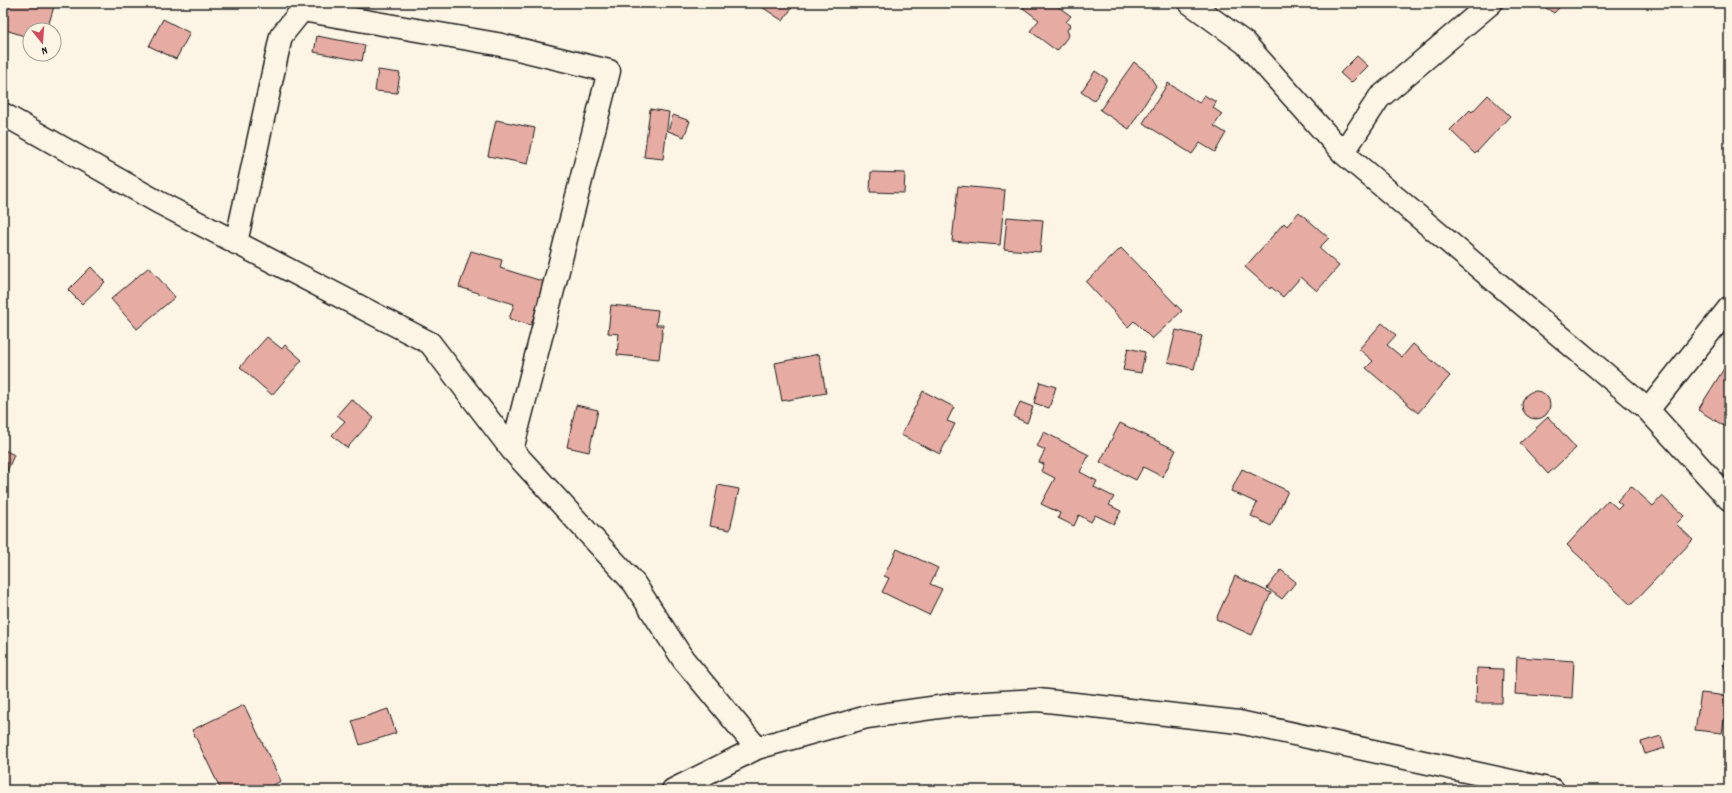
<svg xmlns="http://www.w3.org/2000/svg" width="1732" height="793" viewBox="0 0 1732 793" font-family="Dekko,sans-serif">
<rect width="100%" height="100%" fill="#fcf5e5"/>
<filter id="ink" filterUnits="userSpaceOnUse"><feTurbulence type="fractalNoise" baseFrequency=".025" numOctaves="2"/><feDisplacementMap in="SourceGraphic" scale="8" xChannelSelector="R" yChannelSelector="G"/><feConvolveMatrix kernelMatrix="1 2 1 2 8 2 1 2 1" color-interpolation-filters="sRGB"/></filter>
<g filter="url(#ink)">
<path fill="#e6aca3" stroke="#1c1c1c" d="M4,3h51l-8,27h-17v8l-27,-9z
M765,3h30l-12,18 -21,-14z
M1027,3h26l18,13 -5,6 5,3 -4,5 2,5 -12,16 -27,-20 9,-11 -16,-12z
M1546,3h14v4l-6,6 -8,-5z
M163,19l27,14 -14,26 -27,-13z
M317,36l48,9 -3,16 -48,-9z
M1357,56l11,10 -17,17 -11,-10z
M1134,62l14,11 8,13 -27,43 -29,-19z
M378,70l22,3 -3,20 -22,-2z
M1095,71l12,8 -13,22 -13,-9z
M1168,83l31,20 5,-8 12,7 -3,6 9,6 -8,12 12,7 -11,19 -15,-9 -8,11 -49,-31z
M1488,95l22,21 -35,38 -25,-24 20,-20 2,2z
M650,109l19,3 -6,47 -19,-2z
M673,115l17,6 -6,16 -16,-6z
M496,120l39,8 -7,36 -40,-8z
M871,172l34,1 -1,20 -34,-1z
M958,186l47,4 -5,55 -48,-4z
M1299,212l30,26 -10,10 20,18 -22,25 -16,-14 -18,20 -12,-10 -1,2 -25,-22 39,-44 3,3z
M1007,217l36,3 -3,32 -36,-3z
M1121,248l61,63 -30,28 -18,-18 -6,6 -42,-45z
M471,251l31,9 -2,8 45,14 -14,43 -22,-6 5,-15 -55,-17z
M91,267l14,15 -23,22 -14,-14z
M149,267l26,30 -38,32 -26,-30z
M611,305l47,5 -2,15h7l-4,34 -42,-4 2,-21 -11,-1z
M1382,323l14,12 -9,10 15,12 11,-13 37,32 -32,37 -52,-45 7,-7 -14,-12z
M1176,330l26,6 -8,33 -26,-7z
M267,337l15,12 3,-4 17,15 -30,35 -32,-28z
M1128,348l17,4 -4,21 -18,-3z
M819,354l7,39 -44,8 -7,-38z
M1725,367l4,2v60l-31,-19z
M1040,382l16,5 -7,21 -15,-5z
M1522 405a14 14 0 1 1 28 0a14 14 0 1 1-28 0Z
M923,391l31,16 -7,14 8,3 -15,30 -39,-19z
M351,399l23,19 -27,30 -15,-13 13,-14 -8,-6z
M1020,402l13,5 -6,16 -13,-6z
M576,405l22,5 -9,42 -22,-5z
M1548,417l28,31 -28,26 -28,-31z
M1120,423l56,27 -13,27 -20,-10 -7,13 -36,-18z
M1044,432l45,23 -9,17 17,9 -3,6 20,10 -5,8 12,6 -7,13 -19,-9 -4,7 -12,-7 -5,11 -16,-8 2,-5 -19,-9 14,-26 -14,-7 3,-7 -5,-2 6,-12 -8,-4z
M3,449l11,6 -11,25z
M1242,469l46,22 -17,35 -20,-10 6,-13 -26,-12z
M718,485l21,4 -9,41 -20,-4z
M1631,486l22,20 9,-10 22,20 -8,8 17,16 -62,65 -64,-60 41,-45 10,9 4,-4 -5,-4z
M897,549l41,19 -8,16 12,5 -13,26 -47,-23 7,-14 -5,-2z
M1281,570l15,12 -14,17 -15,-11z
M1235,576l36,17 -19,42 -36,-16z
M1517,657l57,4 -2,37 -57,-4z
M1729,660v15l-6,-12z
M1477,668l26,1 -1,34h-26z
M1701,693l27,3 -6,37 -27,-3z
M244,705l37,76 -10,5 2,4h-52l-29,-60z
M388,709l8,24 -36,12 -8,-24z
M1661,736l4,12 -20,6 -4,-12z"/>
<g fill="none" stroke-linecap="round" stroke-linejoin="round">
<g stroke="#1c1c1c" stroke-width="25">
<path id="minor" d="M1190,3l55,40 98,110 305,257 81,89
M3,114l155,88 272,141 82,107 122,133 49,76 74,89
M1343,153l36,-55 112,-95
M236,243l45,-207 21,-26 195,34 112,27 -97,379
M1648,410l81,-102
M673,790l84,-42 110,-31 86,-12 85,-5 201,22 314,68"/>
</g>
<use href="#minor" stroke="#fcf5e5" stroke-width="22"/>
</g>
</g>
<rect width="1732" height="793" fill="none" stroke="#fcf5e5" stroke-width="16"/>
<rect x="8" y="8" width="1716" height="777" fill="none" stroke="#1c1c1c" stroke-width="1.5" filter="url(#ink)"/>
<g transform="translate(42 42) rotate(163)"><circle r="19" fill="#fcf5e5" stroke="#a29e95"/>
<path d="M0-3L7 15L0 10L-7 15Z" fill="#d1495b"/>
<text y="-6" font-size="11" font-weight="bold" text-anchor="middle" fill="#1c1c1c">N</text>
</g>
</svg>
